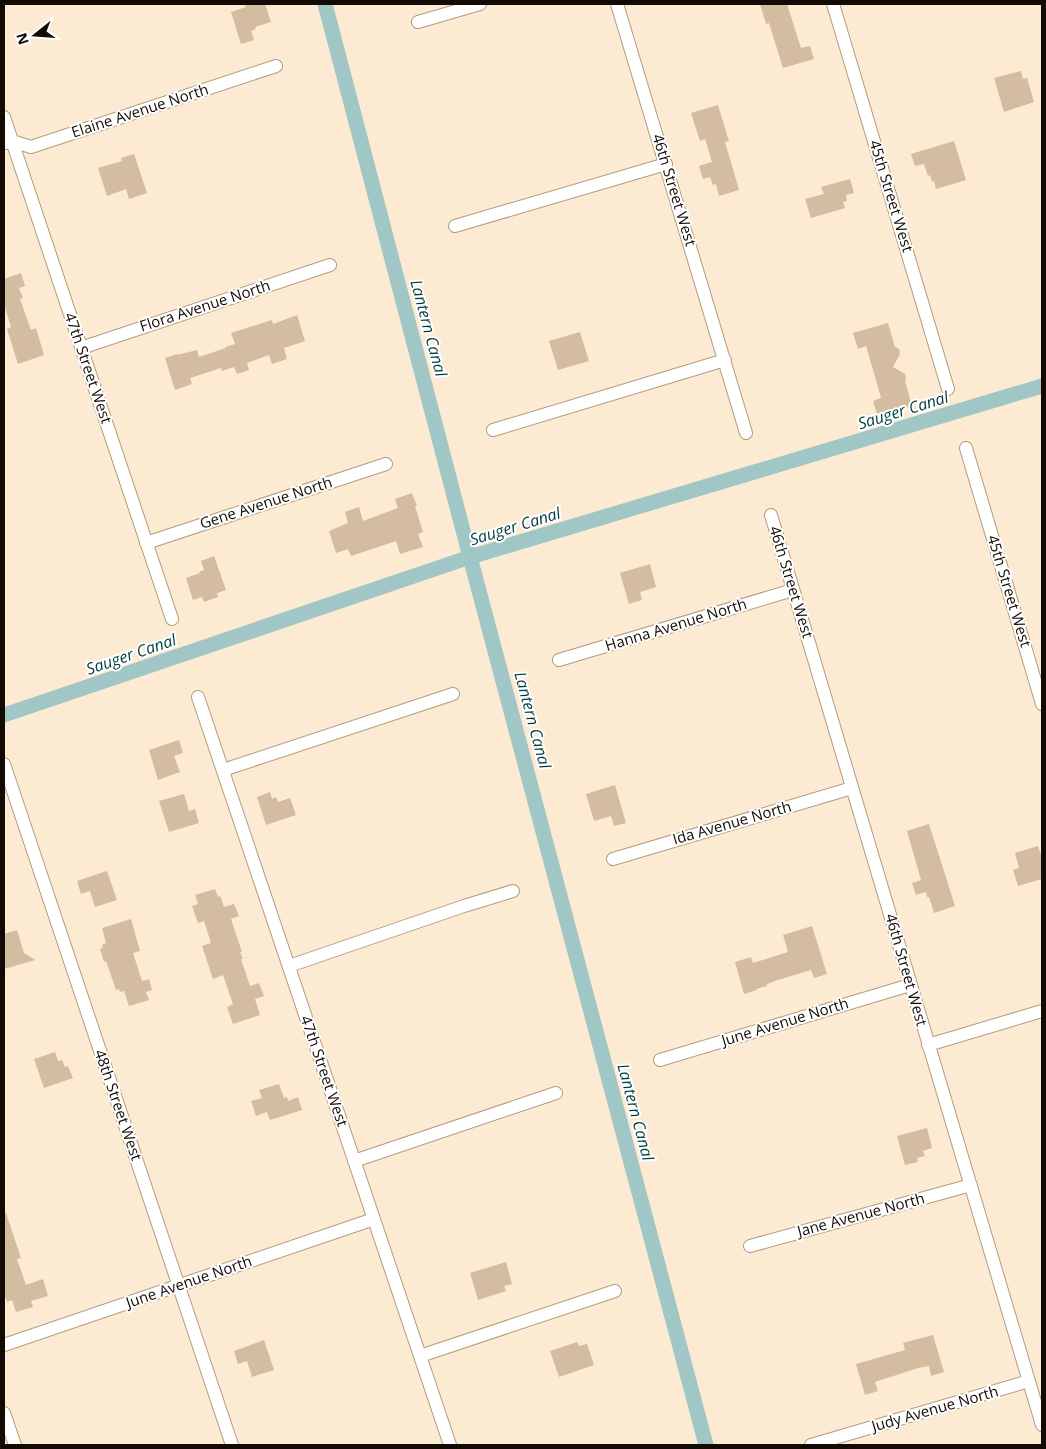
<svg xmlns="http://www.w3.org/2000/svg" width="1046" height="1449" viewBox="0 0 1046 1449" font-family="'Open Sans',sans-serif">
<rect width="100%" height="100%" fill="#fdead2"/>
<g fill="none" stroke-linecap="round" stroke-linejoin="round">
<path stroke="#a0c6c6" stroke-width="15" d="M325,4l145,553 236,888
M4,715l466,-158 572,-171"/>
</g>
<path fill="#d3bc9f" d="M245,4h20l6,18 -16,5 1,2 -5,2 3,9 -13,4 -10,-32 15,-5z
M760,4h27l14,44 9,-2 4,13 -31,9 -14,-45 -3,1z
M1021,71l2,8 4,-1 7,24 -30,10 -10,-34z
M718,105l11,36 -4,1 14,48 -20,6 -3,-12 -3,1 -3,-8 -7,2 -4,-13 13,-4 -7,-23 -5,2 -9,-28z
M954,141l12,39 -30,9 -2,-8 -2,1 -2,-7 -2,1 -4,-12 -9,2 -4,-12z
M134,154l13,39 -18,6 -3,-10 -19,7 -9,-28 24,-7 -1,-3z
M850,179l4,14 -8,2 1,6 -4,1 2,6 -34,10 -6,-19 19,-5 -3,-7z
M21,273l4,13 -6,2 4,10 -3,1 11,31 5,-2 8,27 -26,9 -11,-35 4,-2 -7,-23v-25z
M297,315l8,26 -21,7 3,11 -15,5 -3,-9 -22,8 2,7 -12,4 -3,-7 -12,4 -1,-3 -31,10 2,6 -17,6 -10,-32 12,-4v1l20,-5 2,7 27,-9 -1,-1 10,-3 -4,-11 41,-13 1,4z
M888,323l7,24 4,2 1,5 -7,13 12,7 1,4 -1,3 7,25 -34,11 -5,-16 8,-3 -5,-18 -10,-34 -8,3 -5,-16z
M580,332l9,29 -31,9 -9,-29z
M412,493l5,13h-2l8,26 -5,2 5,13 -23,7 -4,-13 -45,15 -3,-7 -12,4 -7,-22 19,-8 -3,-11 14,-5 4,14 35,-13 -3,-9z
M214,556l12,34 -9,3 1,4 -14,5 -2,-5 -9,3 -7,-22 14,-5 -1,-1 5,-2 -3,-9z
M650,564l6,23 -16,5 2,8 -13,4 -9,-31z
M179,740l4,13 -9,3 6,16 -22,8 -9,-30z
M615,785l11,38 -12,3 -3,-10 -17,5 -8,-27z
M270,792l2,7 4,-2 2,5 12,-4 6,17 -30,10 -9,-28z
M184,794l5,17 6,-2 4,14 -30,9 -10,-31z
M929,824l26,82 -21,7 -5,-16h-2l-1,-5 -10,3 -4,-12 9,-3 -14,-49z
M1038,846l4,12v21l-24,7 -5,-16 6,-2 -4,-15z
M107,871l10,29 -22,7 -5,-16 -9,3 -4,-13z
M215,889l3,8 2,-1 4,11 10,-3 5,12 -8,3 11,33h-2l3,7h-2l9,27 9,-3 5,13 -9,3 5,16 -27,9 -6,-17 6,-3 -10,-29 -10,4 -11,-33 9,-3 -7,-22 -6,2 -6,-17 6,-2 -3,-9z
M131,919l9,32 -7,2 9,28 7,-2 3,11 -6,2 3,8 -20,6 -5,-15 -4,1 -1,-3 -3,1 -10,-29 -2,1 -4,-13 3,-1 -1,-3 4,-2 -4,-15z
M812,926l15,48 -13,4 -3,-8 -36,11 -8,3v2l-11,3 1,1 -13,4 -9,-32 16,-5 2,6 35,-11 -5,-17z
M17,930l7,23 11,7 -31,9v-35z
M55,1052l3,9 4,-1 3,7 3,-1 5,12 -29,10 -10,-29z
M279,1084l5,14 3,-1 1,4 10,-4 4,13 -32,10 -3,-8 -11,4 -5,-15 11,-3 -3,-8z
M927,1128l5,20 -9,3 2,5 -8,2 1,4 -13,3 -8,-29z
M6,1213l15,45 -4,1 9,26 17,-6 5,17 -17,5 2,6 -17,5 -4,-12 -5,2 -1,-4h-2v-84z
M506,1262l6,22 -8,2 2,5 -28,9 -8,-27z
M933,1335l11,37 -13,4 -2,-10 -11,2 -43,14 3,9 -13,4 -9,-31 49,-14 -2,-7z
M264,1340l10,30 -22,7 -5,-16 -9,3 -4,-13z
M577,1342l2,4 8,-2 7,21 -35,12 -9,-26z"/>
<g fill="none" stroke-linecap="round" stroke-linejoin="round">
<g stroke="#b29c7f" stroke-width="14">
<path id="minor" d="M617,4l129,429
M833,4l115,385
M418,22l62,-18
M4,117l168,502
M6,143l6,-2 19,6 245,-81
M455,226l211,-62
M81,348l249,-83
M493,430l232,-70
M966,448l76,256
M771,515l271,910
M146,543l240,-79
M559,660l234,-70
M198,697l252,748
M4,764l228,681
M223,770l230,-76
M613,859l239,-71
M289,966l175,-60 49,-15
M928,1045l114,-34
M660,1060l250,-75
M354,1161l202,-68
M750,1246l221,-61
M4,1345l370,-126
M420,1356l195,-65
M4,1413l11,32
M811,1445l218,-64"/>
</g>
<use href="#minor" stroke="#fff" stroke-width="12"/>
</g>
<g text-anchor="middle" stroke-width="4" stroke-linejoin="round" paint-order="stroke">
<g font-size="15" fill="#130b03" stroke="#fff">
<text transform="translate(140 111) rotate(-18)" y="5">Elaine Avenue North</text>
<text transform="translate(674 190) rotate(73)" y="5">46th Street West</text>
<text transform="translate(891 196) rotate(73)" y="5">45th Street West</text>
<text transform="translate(205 306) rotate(-18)" y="5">Flora Avenue North</text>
<text transform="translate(88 368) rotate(71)" y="5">47th Street West</text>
<text transform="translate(266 503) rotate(-18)" y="5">Gene Avenue North</text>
<text transform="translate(791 582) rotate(73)" y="5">46th Street West</text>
<text transform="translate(1009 591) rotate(73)" y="5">45th Street West</text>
<text transform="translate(676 625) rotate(-17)" y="5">Hanna Avenue North</text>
<text transform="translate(732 823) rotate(-16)" y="5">Ida Avenue North</text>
<text transform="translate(906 970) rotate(74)" y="5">46th Street West</text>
<text transform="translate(785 1022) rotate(-17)" y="5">June Avenue North</text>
<text transform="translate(324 1071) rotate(71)" y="5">47th Street West</text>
<text transform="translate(118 1105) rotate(71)" y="5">48th Street West</text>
<text transform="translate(861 1215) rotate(-15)" y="5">Jane Avenue North</text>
<text transform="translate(189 1282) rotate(-19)" y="5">June Avenue North</text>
<text transform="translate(935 1409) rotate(-16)" y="5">Judy Avenue North</text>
</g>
<g font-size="16" font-style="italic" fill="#003d3e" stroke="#fff">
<text transform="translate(429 328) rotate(75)" y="6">Lantern Canal</text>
<text transform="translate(903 410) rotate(-17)" y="6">Sauger Canal</text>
<text transform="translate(515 526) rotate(-17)" y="6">Sauger Canal</text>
<text transform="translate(131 654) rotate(-19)" y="6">Sauger Canal</text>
<text transform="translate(533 720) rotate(75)" y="6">Lantern Canal</text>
<text transform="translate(636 1112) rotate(75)" y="6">Lantern Canal</text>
</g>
</g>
<rect width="1046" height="1449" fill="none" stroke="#130b03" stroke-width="10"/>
<g transform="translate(35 35) rotate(253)" stroke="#ffffff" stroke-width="4" paint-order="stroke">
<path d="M0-4L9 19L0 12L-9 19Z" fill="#130b03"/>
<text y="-8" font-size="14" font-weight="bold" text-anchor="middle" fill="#130b03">N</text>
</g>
</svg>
